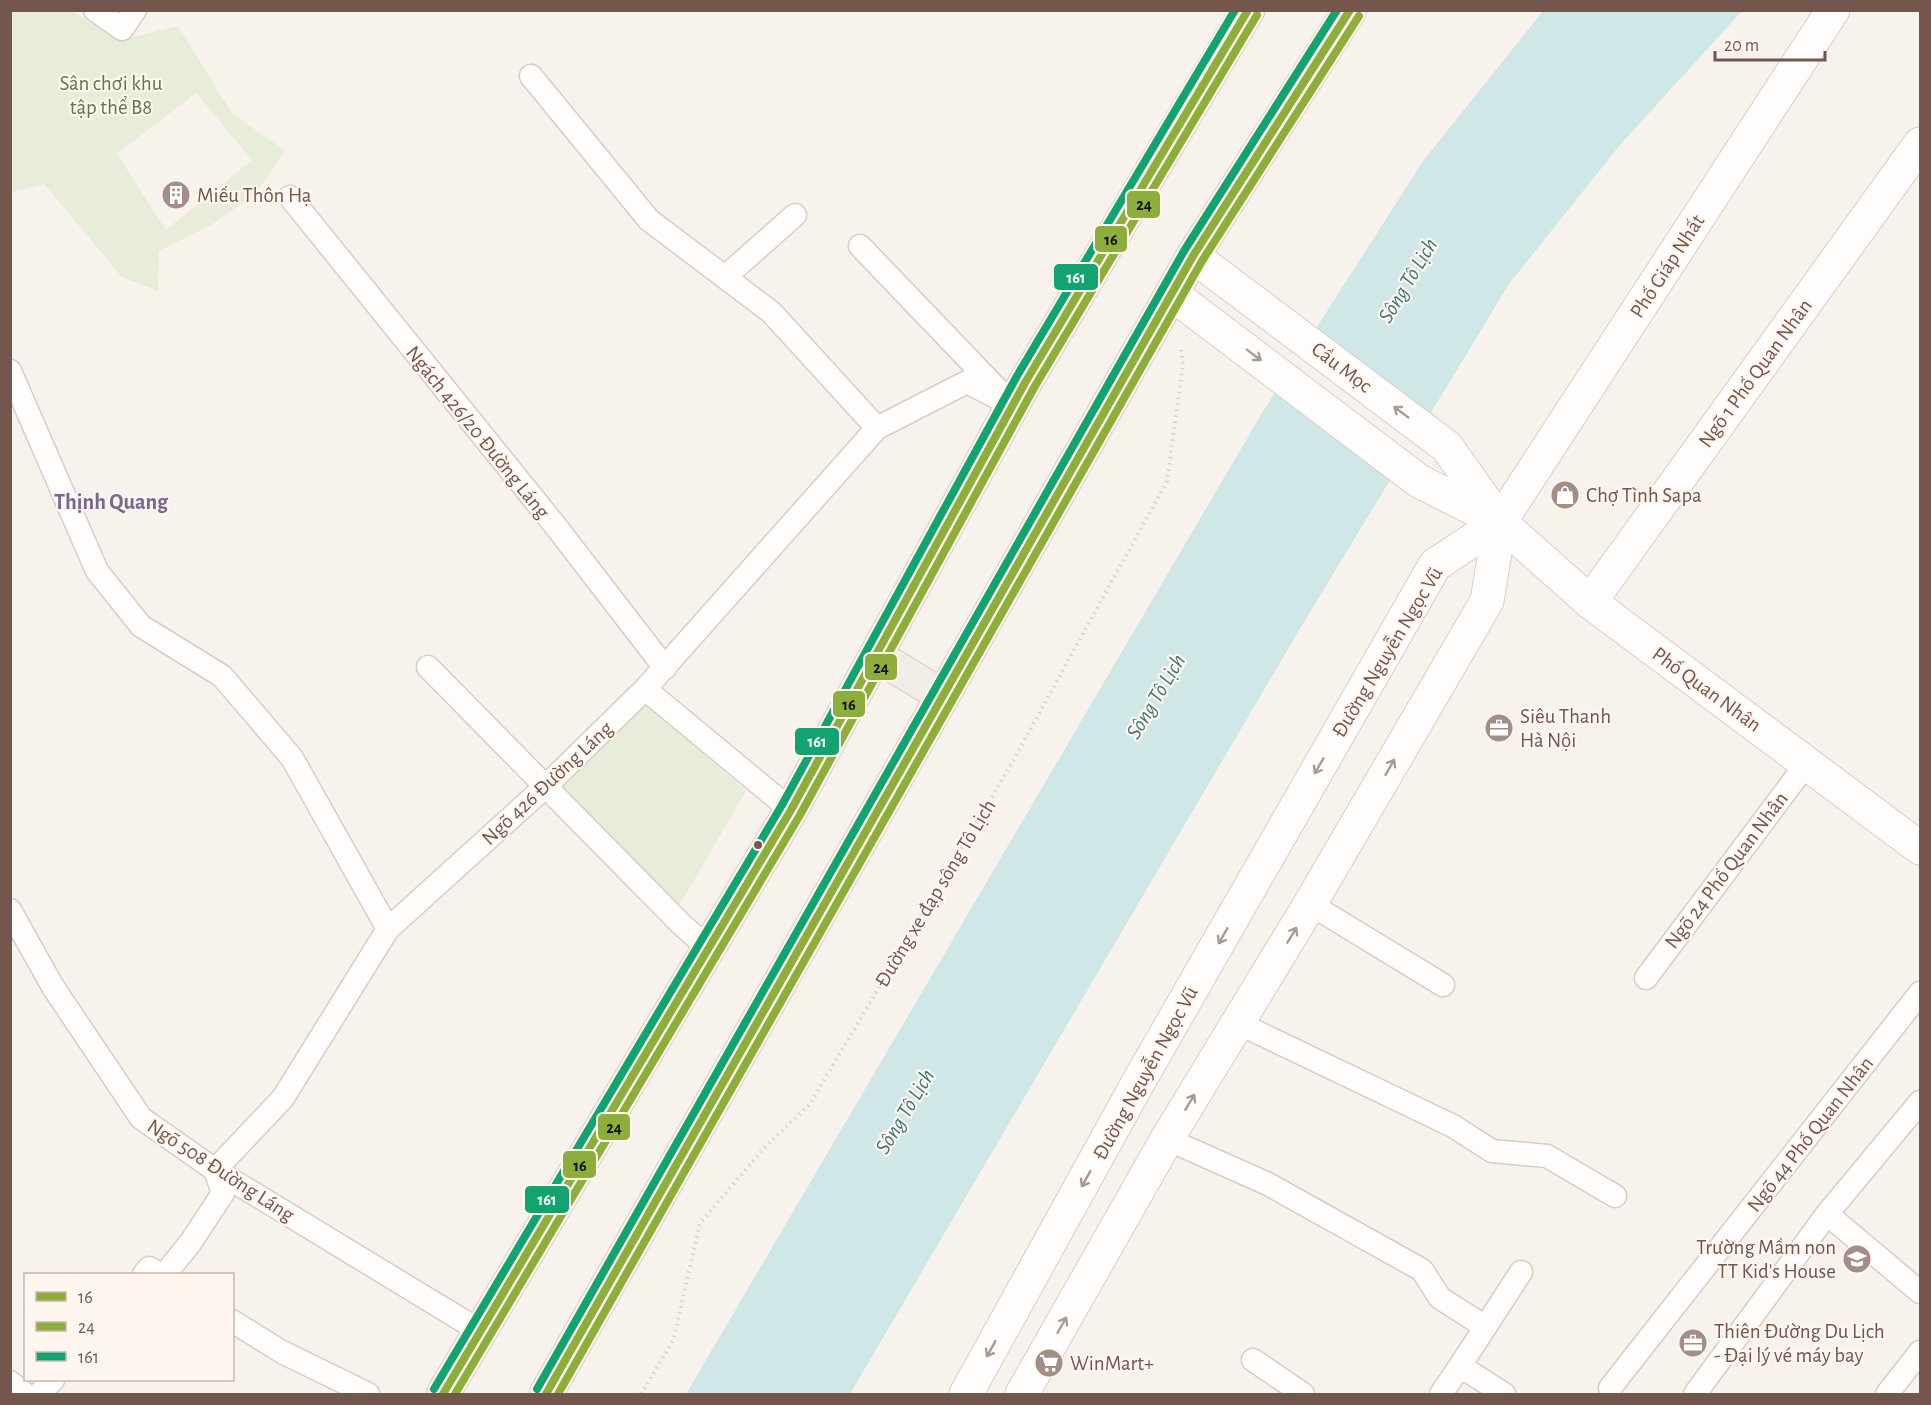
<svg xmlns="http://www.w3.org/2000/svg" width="1931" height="1405" viewBox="0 0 1931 1405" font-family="'Alegreya Sans',sans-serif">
<rect width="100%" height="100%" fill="#f8f2ed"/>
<path fill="#e7edd8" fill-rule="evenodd" d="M10,11h63l45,30 60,-15 54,87 53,38 -29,42 -45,32 -52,26 -1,40 -36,-14 -78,-93 -33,8zM196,93l56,67 -86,70 -49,-76z
M631,691l115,100 -70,120 -139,-127z"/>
<path fill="#cfe8e7" d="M1543,11h199l-122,134 -111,139 -211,348 -448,762h-164l576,-981 161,-252z"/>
<path fill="#f8f2ed" d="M1305,340l119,89 -23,38 -119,-91z"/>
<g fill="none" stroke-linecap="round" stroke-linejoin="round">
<g stroke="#d6cdca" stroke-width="25">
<path id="service" d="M95,10l27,19 13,-19
M531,76l118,144 122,92 106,116
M290,197l264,327 111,144
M860,246l140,146
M725,277l70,-62
M10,371l87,200 44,55 81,50 70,82 96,171
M428,667l253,257 26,23
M645,689l146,121
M1310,904l133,81
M10,910l43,77 88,131 74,52 265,161
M1646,978l161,-215
M1238,1023l215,103 39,25 55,5 68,40
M1167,1139l101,45 154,86 18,28 44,28
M215,1170l68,-72 105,-169 158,-143 99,-97 232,-261 90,-46 46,24
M1827,1214l93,78
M144,1274l5,-6 10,6
M165,1274l26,-32 32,-49 -8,-23
M232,1321l50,31 86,42
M1253,1360l50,34
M1460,1366l61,-94
M10,1382l15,12
M1610,1388l310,-395
M39,1394l14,-14
M1441,1394l19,-28 44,28
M1695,1394l132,-180 93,-112
M1887,1394l33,-42"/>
</g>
<g stroke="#d6cdca" stroke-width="35">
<path id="minor" d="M1590,602l330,-458"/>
</g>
<g stroke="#d6cdca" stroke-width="35">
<path id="tertiary" d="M1193,256l254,191 53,75 90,80 330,246
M1172,294l247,187 77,39"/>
</g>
<g stroke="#d7cdc9" stroke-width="35">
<path id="secondary" d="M966,1394l173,-313 296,-516 65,-43
M1022,1394l145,-255 143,-235 177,-303 13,-79 333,-512"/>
</g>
<g stroke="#d9cfcb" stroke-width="35">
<path id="primary" d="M877,656l66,40
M443,1394l348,-584 235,-429 222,-371
M546,1394l647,-1138 157,-246"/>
</g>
<path stroke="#dad1cf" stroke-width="4" stroke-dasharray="1.5 4.5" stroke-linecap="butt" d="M641,1394l32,-53 27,-118 66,-77 44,-42 204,-345 153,-278 16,-117 -2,-14"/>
<use href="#service" stroke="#fefdfc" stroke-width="22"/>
<use href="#minor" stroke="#fefdfc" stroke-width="33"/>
<use href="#tertiary" stroke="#fefdfc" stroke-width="33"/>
<use href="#secondary" stroke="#fefdfc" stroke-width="33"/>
<use href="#primary" stroke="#f2ece6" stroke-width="33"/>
<g stroke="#fef6ef" stroke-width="12">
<path id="bus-1" d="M443,1394l348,-584 235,-429 222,-371
M546,1394l647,-1138 157,-246"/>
</g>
<g stroke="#fef6ef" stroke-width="12">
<path id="bus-2" d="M455,1394l345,-579 235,-429 222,-371
M558,1394l644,-1133 157,-245"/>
</g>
<g stroke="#fef6ef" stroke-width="12">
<path id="bus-3" d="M434,1389l348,-584 235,-429 218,-366
M537,1389l647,-1138 153,-241"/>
</g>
<use href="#bus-1" stroke="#8eae3b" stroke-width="8"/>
<use href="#bus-2" stroke="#8eae3b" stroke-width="8"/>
<use href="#bus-3" stroke="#11a471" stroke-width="8"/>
</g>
<defs><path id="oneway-shaft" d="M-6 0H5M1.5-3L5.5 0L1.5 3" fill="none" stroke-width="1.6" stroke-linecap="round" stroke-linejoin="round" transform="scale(1.5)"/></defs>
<g stroke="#ac9993">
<use href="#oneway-shaft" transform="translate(1254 355) rotate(37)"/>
<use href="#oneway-shaft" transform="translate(1401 412) rotate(-143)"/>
<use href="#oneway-shaft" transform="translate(1319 766) rotate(120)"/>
<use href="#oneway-shaft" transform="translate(1390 767) rotate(-60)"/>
<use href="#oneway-shaft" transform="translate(1292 935) rotate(-59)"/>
<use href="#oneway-shaft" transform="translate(1223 936) rotate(120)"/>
<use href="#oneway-shaft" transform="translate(1190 1102) rotate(-59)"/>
<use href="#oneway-shaft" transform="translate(1086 1179) rotate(119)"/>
<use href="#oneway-shaft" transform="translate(1062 1325) rotate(-60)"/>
<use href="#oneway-shaft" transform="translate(991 1349) rotate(119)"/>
</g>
<defs>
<g id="building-disc" transform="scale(1.5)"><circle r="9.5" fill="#a38d85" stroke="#fef6ef"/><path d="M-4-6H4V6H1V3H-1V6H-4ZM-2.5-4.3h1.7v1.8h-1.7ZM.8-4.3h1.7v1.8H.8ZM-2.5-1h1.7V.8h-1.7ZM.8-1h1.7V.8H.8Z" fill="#fff"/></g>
<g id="shop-disc" transform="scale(1.5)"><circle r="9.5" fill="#a38d85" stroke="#fef6ef"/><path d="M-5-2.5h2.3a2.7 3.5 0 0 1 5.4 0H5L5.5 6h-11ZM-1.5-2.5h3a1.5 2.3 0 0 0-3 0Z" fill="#fff"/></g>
<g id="office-disc" transform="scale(1.5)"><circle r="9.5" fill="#a38d85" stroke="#fef6ef"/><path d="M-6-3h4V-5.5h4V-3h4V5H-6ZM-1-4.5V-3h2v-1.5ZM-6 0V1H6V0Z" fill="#fff"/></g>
<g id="school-disc" transform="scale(1.5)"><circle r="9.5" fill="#a38d85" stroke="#fef6ef"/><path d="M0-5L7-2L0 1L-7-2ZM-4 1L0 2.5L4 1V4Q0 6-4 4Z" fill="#fff"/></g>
<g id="supermarket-disc" transform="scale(1.5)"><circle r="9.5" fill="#a38d85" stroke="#fef6ef"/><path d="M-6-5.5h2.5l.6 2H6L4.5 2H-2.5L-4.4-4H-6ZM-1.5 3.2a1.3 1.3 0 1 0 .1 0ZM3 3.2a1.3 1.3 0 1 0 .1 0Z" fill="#fff"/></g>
</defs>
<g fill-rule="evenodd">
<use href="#building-disc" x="176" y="195"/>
<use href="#shop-disc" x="1565" y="495"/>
<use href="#office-disc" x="1499" y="728"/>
<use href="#school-disc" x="1857" y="1259"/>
<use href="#office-disc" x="1693" y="1343"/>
<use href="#supermarket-disc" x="1049" y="1363"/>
</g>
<circle fill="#75564d" stroke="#fef6ef" stroke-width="2" cx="758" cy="845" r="5"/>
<g text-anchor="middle" stroke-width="4.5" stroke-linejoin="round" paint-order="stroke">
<g font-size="21" fill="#5c7a45" stroke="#fef6ef">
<text x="111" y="90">Sân chơi khu<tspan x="111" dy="24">tập thể B8</tspan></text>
</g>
<g font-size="21" fill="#75564d" stroke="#fef6ef" text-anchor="start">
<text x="197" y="202">Miếu Thôn Hạ</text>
<text x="1586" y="502">Chợ Tình Sapa</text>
<text x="1520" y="723">Siêu Thanh<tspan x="1520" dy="24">Hà Nội</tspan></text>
<text x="1836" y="1254" text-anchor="end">Trường Mầm non<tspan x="1836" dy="24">TT Kid's House</tspan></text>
<text x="1714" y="1338">Thiên Đường Du Lịch<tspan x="1714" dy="24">- Đại lý vé máy bay</tspan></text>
<text x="1070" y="1370">WinMart+</text>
</g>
<g font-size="21" fill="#75564d" stroke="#fef6ef">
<text transform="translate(1667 266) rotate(-57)" y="7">Phố Giáp Nhất</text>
<text transform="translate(1342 367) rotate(37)" y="7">Cầu Mọc</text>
<text transform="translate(1755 373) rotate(-54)" y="7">Ngõ 1 Phố Quan Nhân</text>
<text transform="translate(478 432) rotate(51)" y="7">Ngách 426/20 Đường Láng</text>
<text transform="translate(1387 652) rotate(-59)" y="7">Đường Nguyễn Ngọc Vũ</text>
<text transform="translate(1707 689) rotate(36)" y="7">Phố Quan Nhân</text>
<text transform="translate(547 783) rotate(-43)" y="7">Ngõ 426 Đường Láng</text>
<text transform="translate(1726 870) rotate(-53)" y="7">Ngõ 24 Phố Quan Nhân</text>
<text transform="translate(935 893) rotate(-59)" y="7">Đường xe đạp sông Tô Lịch</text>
<text transform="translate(1145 1073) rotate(-61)" y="7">Đường Nguyễn Ngọc Vũ</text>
<text transform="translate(1810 1134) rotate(-52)" y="7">Ngõ 44 Phố Quan Nhân</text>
<text transform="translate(221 1170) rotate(33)" y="7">Ngõ 508 Đường Láng</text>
</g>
<g font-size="22" font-style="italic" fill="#417779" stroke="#fef6ef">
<text transform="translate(1407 280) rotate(-59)" y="8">Sông Tô Lịch</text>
<text transform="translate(1155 696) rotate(-59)" y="8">Sông Tô Lịch</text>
<text transform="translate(904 1111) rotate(-59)" y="8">Sông Tô Lịch</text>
</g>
<g font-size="22" font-weight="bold" fill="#7c6691" stroke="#fef6ef">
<text x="111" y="509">Thịnh Quang</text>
</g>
</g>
<g stroke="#fef6ef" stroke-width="2">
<rect x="1126" y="190" width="35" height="29" rx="6" fill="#8eae3b"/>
<rect x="1094" y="225" width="34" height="28" rx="6" fill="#8eae3b"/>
<rect x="1053" y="263" width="46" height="28" rx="6" fill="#11a471"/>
<rect x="864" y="653" width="34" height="28" rx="6" fill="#8eae3b"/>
<rect x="832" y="690" width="34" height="28" rx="6" fill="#8eae3b"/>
<rect x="794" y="727" width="46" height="29" rx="6" fill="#11a471"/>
<rect x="597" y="1113" width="34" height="28" rx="6" fill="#8eae3b"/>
<rect x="562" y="1150" width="35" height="29" rx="6" fill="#8eae3b"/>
<rect x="524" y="1185" width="46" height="29" rx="6" fill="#11a471"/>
</g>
<g font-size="16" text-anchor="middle" font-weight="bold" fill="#fff">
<text x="1076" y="283">161</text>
<text x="817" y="747">161</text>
<text x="547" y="1205">161</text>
</g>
<g font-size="16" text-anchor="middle" font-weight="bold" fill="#111">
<text x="1144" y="210">24</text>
<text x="1111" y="245">16</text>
<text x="881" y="673">24</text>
<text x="849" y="710">16</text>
<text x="614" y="1133">24</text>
<text x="580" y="1171">16</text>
</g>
<rect width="1931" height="1405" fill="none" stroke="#75564d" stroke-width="24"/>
<rect x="24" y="1273" width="210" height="108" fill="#fef6ef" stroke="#c7b6ae" stroke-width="1.5"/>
<rect x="36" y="1292" width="30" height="9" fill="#8eae3b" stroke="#c7b6ae" stroke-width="1.5"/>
<text x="78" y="1303" font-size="18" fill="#75564d">16</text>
<rect x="36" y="1322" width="30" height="9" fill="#8eae3b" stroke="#c7b6ae" stroke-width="1.5"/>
<text x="78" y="1333" font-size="18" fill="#75564d">24</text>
<rect x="36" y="1352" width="30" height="9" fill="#11a471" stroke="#c7b6ae" stroke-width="1.5"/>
<text x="78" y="1363" font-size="18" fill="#75564d">161</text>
<path d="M1715 51v9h110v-9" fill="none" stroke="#75564d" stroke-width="3"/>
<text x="1724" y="51" font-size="18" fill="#75564d" stroke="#fef6ef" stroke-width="4.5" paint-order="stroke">20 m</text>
</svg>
